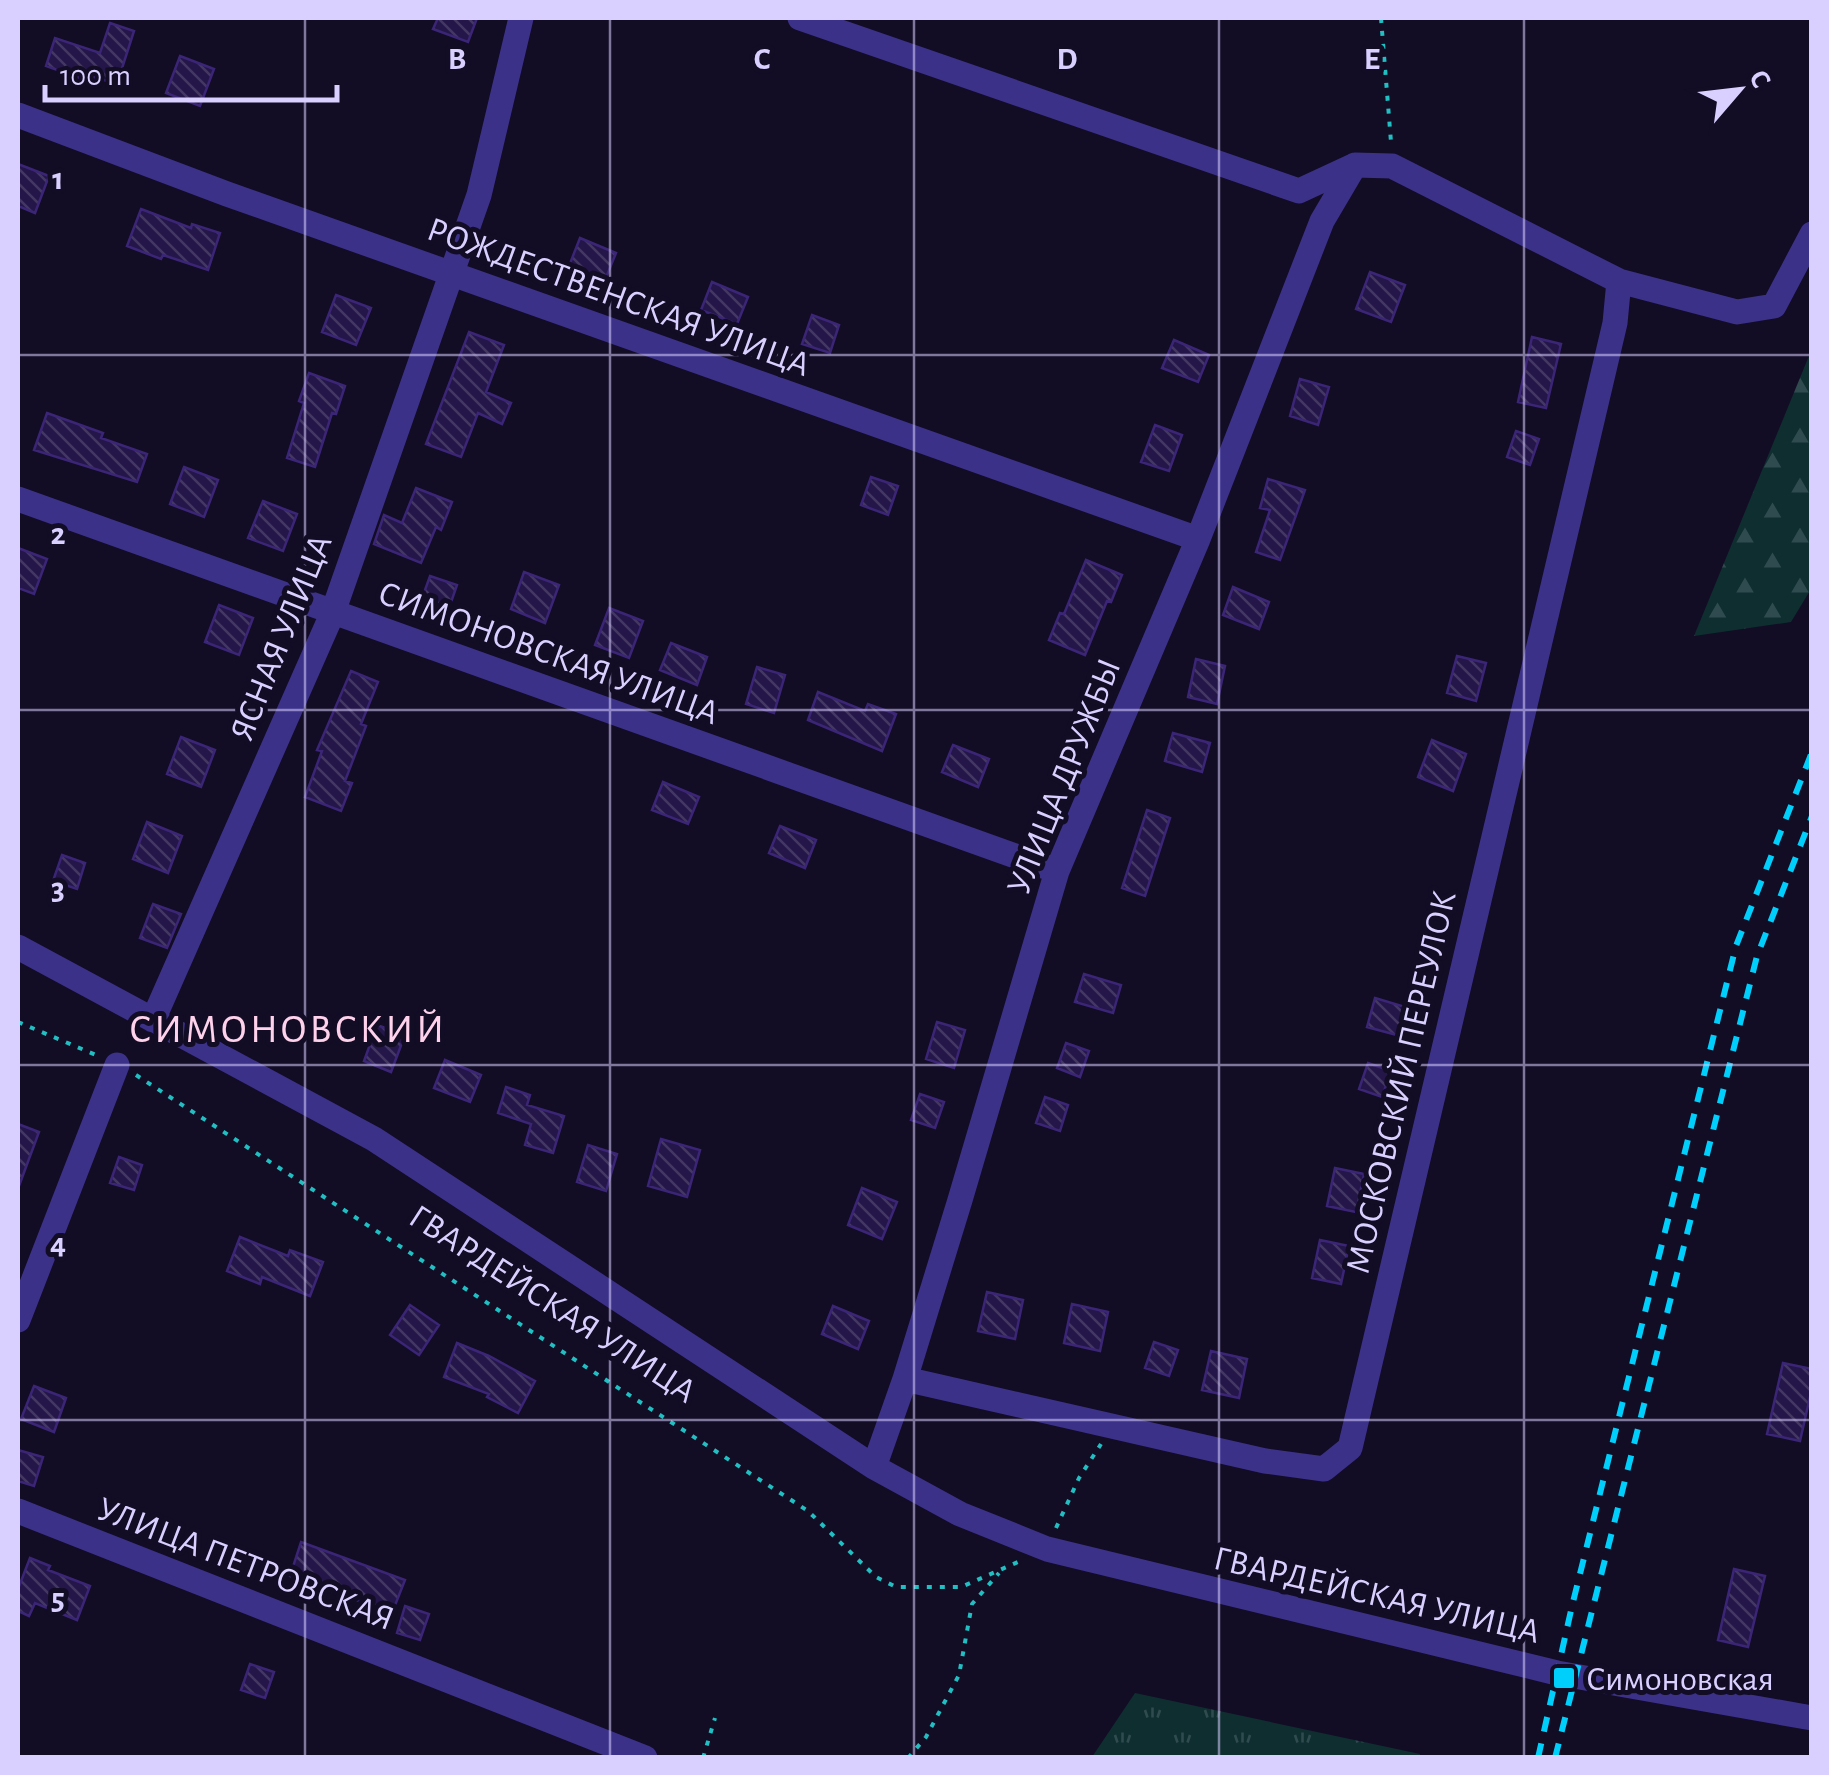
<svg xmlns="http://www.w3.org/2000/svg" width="1829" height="1775" viewBox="0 0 1829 1775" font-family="'Alegreya Sans',sans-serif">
<defs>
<pattern id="grass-tufts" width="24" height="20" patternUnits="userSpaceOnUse" patternTransform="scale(2.5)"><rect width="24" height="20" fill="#0e2e30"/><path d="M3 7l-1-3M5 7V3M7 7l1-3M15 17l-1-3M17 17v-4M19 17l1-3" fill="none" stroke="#304b4f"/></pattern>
<pattern id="forest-firs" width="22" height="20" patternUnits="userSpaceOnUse" patternTransform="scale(2.5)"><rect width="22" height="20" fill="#0e2e30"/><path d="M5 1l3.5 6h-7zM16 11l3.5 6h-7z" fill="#304b4f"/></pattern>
<pattern id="building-back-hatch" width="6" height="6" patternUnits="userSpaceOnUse" patternTransform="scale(2.5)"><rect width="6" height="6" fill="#241648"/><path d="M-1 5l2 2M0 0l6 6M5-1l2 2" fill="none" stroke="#433763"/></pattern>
</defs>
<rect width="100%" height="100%" fill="#120c25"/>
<path fill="url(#grass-tufts)" d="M1135,1693l285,61 -1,4 -327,-1z"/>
<path fill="url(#forest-firs)" d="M1811,351v238l-20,33 -97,14z"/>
<path fill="url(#building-back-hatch)" stroke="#3b2577" stroke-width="2.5" d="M438,18h39l-9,24 -35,-13z
M110,23l24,8 -17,53 -33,-10 -1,5 -37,-13 9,-28 45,15z
M180,56l34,13 -14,37 -34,-13z
M18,164l31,12 -14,37 -17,-7z
M141,209l50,19 1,-4 28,9 -12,37 -45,-15 -2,4 -34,-13z
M580,238l36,15 -11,27 -36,-14z
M1370,272l35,13 -14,37 -35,-13z
M712,282l36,15 -11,27 -36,-14z
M336,295l35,13 -15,37 -34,-13z
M812,315l27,10 -9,28 -28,-9z
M469,332l35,13 -18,47 25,11 -9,21 -24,-11 -17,44 -35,-13z
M1532,337l29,7 -15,64 -28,-6z
M1174,340l35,15 -11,27 -36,-14z
M309,373l36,13 -9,28 -4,-1 -17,54 -28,-9 17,-55 -5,-2z
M1300,379l29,8 -11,38 -28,-9z
M47,413l56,20 -2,5 46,16 -10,28 -103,-32z
M1155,425l27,10 -13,36 -28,-9z
M1516,431l23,8 -9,26 -23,-8z
M184,467l34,13 -14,37 -34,-13z
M871,477l27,9 -10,29 -27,-10z
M1268,479l37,11 -25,70 -24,-8 14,-42 -10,-2z
M416,488l36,14 -11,28 -5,-3 -15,36 -47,-19 10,-29 18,8z
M263,501l34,13 -14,37 -35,-13z
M18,548l29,11 -13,35 -16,-6z
M1086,560l36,15 -11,27 -4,-1 -22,54 -36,-15 11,-27 4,1z
M524,572l35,13 -14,38 -34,-14z
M430,576l27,9 -10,29 -27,-10z
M1233,587l36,15 -10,27 -36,-14z
M219,605l34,13 -14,37 -34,-13z
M609,608l34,13 -14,37 -34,-13z
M671,643l36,14 -10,28 -37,-15z
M1457,656l29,7 -10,38 -29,-8z
M1196,659l29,7 -8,38 -29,-7z
M757,667l28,8 -11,38 -28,-9z
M351,671l27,11 -17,42 5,2 -21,55 7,2 -11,28 -36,-14 17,-46 -5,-1z
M818,692l47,19 3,-7 28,10 -14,37 -74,-31z
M1173,733l37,10 -8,29 -37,-11z
M181,737l34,13 -14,37 -34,-13z
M1432,740l34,14 -13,37 -35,-14z
M953,745l36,14 -11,28 -36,-15z
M663,782l36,15 -11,27 -36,-14z
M1147,810l23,8 -25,78 -23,-8z
M147,822l35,14 -14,37 -35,-14z
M780,826l36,14 -11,28 -36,-15z
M62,855l23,8 -8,26 -24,-8z
M153,904l28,10 -14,34 -27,-10z
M1084,974l37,11 -8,28 -38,-11z
M1375,998l37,11 -8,28 -37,-10z
M937,1022l28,8 -11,38 -28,-9z
M377,1025l28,10 -14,37 -27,-11z
M1066,1043l23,8 -9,26 -23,-9z
M445,1060l36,15 -11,27 -36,-14z
M1368,1063l23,8 -9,26 -23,-8z
M506,1087l24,8 -3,10 37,11 -11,37 -28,-8 6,-21 -33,-11z
M920,1094l24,8 -9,26 -24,-8z
M1045,1097l23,8 -8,26 -24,-8z
M18,1124l21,8 -20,54h-1z
M661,1139l39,11 -13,47 -39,-11z
M588,1145l29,9 -11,37 -29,-9z
M119,1157l23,8 -8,25 -24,-7z
M1335,1168l29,6 -8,38 -29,-6z
M862,1188l35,14 -15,37 -34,-14z
M240,1237l48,19 2,-6 33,12 -13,34 -48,-19 -2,7 -33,-13z
M1320,1240l29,6 -8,38 -29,-6z
M987,1292l36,8 -8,39 -37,-8z
M1072,1304l36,8 -8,39 -36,-8z
M410,1305l29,20 -20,30 -29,-20z
M833,1306l36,15 -11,28 -36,-15z
M1154,1342l24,8 -9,26 -24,-8z
M457,1343l32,13 46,25 -17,32 -31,-16 2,-3 -45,-17z
M1211,1351l36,8 -8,39 -37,-8z
M1783,1363l29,6v19l-12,53 -33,-7z
M34,1386l32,12 -12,34 -33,-13z
M18,1450l25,7 -9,29 -16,-5z
M301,1542l104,38 -13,33 -102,-37z
M30,1558l20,8 -2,4 42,16 -13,34 -42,-17 -6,13 -11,-5v-22z
M1734,1569l31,7 -17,71 -30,-7z
M405,1606l24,8 -9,26 -23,-7z
M250,1664l24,8 -9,26 -24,-8z"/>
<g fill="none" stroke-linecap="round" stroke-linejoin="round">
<path stroke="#21bfc2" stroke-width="4" stroke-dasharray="5 8" stroke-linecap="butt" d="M1381,18l10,124
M18,1022l78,33
M136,1075l672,436 68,66 20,10h65l57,-25
M1056,1528l23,-50 22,-34
M703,1758l12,-40
M908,1758l18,-21 33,-62 13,-71 27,-31"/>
<path stroke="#3b3189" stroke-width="25" d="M800,18l499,173 56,-26
M18,115l209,79 971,345
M18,499l1039,372
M18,947l356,192 500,328 86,47 87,35 510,124 255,45
M153,1020l180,-408 146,-417 42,-177
M18,1320l99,-255
M905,1379l360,82 59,8 26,-21 265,-1125 4,-42
M874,1467l31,-88 55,-179 97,-329 141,-332 124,-318 33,-56 37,1 227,115 118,31 37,-6 38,-72
M18,1511l627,247"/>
<path stroke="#00cefb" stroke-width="6" stroke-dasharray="15 12" stroke-linecap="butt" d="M1538,1758l34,-152 164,-660 76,-194
M1555,1758l202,-802 55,-140"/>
</g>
<path fill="none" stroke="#d9d0ff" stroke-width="2.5" stroke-opacity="0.55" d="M305,18v1740M610,18v1740M914,18v1740M1219,18v1740M1524,18v1740M18,355h1794M18,710h1794M18,1065h1794M18,1420h1794"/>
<rect fill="#00cefb" stroke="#120c25" stroke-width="4" x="1552" y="1666" width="24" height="24" rx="5"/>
<g text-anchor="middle" stroke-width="10" stroke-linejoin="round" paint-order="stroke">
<g font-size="35" fill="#d9d0ff" stroke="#120c25">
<text transform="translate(619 296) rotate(20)" y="12">РОЖДЕСТВЕНСКАЯ УЛИЦА</text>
<text transform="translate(280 637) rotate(-68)" y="12">ЯСНАЯ УЛИЦА</text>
<text transform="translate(549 652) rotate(20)" y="12">СИМОНОВСКАЯ УЛИЦА</text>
<text transform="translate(1063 776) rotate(-68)" y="12">УЛИЦА ДРУЖБЫ</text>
<text transform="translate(1400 1082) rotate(-77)" y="12">МОСКОВСКИЙ ПЕРЕУЛОК</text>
<text transform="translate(553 1303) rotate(33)" y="12">ГВАРДЕЙСКАЯ УЛИЦА</text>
<text transform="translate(246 1563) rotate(21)" y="12">УЛИЦА ПЕТРОВСКАЯ</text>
<text transform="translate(1377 1594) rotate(13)" y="12">ГВАРДЕЙСКАЯ УЛИЦА</text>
</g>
<g font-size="35" fill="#d9d0ff" stroke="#120c25" text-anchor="start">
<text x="1586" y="1690">Симоновская</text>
</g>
<g font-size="40" letter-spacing="2.5" fill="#ffd2eb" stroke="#120c25">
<text x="288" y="1042">СИМОНОВСКИЙ</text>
</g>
</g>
<g font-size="32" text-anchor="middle" font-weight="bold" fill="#d9d0ff" stroke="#120c25" stroke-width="10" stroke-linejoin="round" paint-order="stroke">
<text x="457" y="69">B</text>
<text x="762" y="69">C</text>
<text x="1067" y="69">D</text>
<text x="1372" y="69">E</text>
<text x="58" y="189">1</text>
<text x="58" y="544">2</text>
<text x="58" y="899">3</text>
<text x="58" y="1254">4</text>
<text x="58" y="1609">5</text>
</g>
<rect width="1829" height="1775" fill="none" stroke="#d9d0ff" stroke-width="40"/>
<g transform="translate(1739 90) rotate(62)" stroke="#120c25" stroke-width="8" paint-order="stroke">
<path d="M0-8L18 38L0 25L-18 38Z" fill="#d9d0ff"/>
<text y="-15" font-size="28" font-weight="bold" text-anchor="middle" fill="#d9d0ff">С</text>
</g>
<path d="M45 85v15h292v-15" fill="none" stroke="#d9d0ff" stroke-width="5"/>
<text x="60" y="85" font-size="30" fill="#d9d0ff" stroke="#120c25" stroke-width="8" paint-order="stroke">100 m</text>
</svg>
